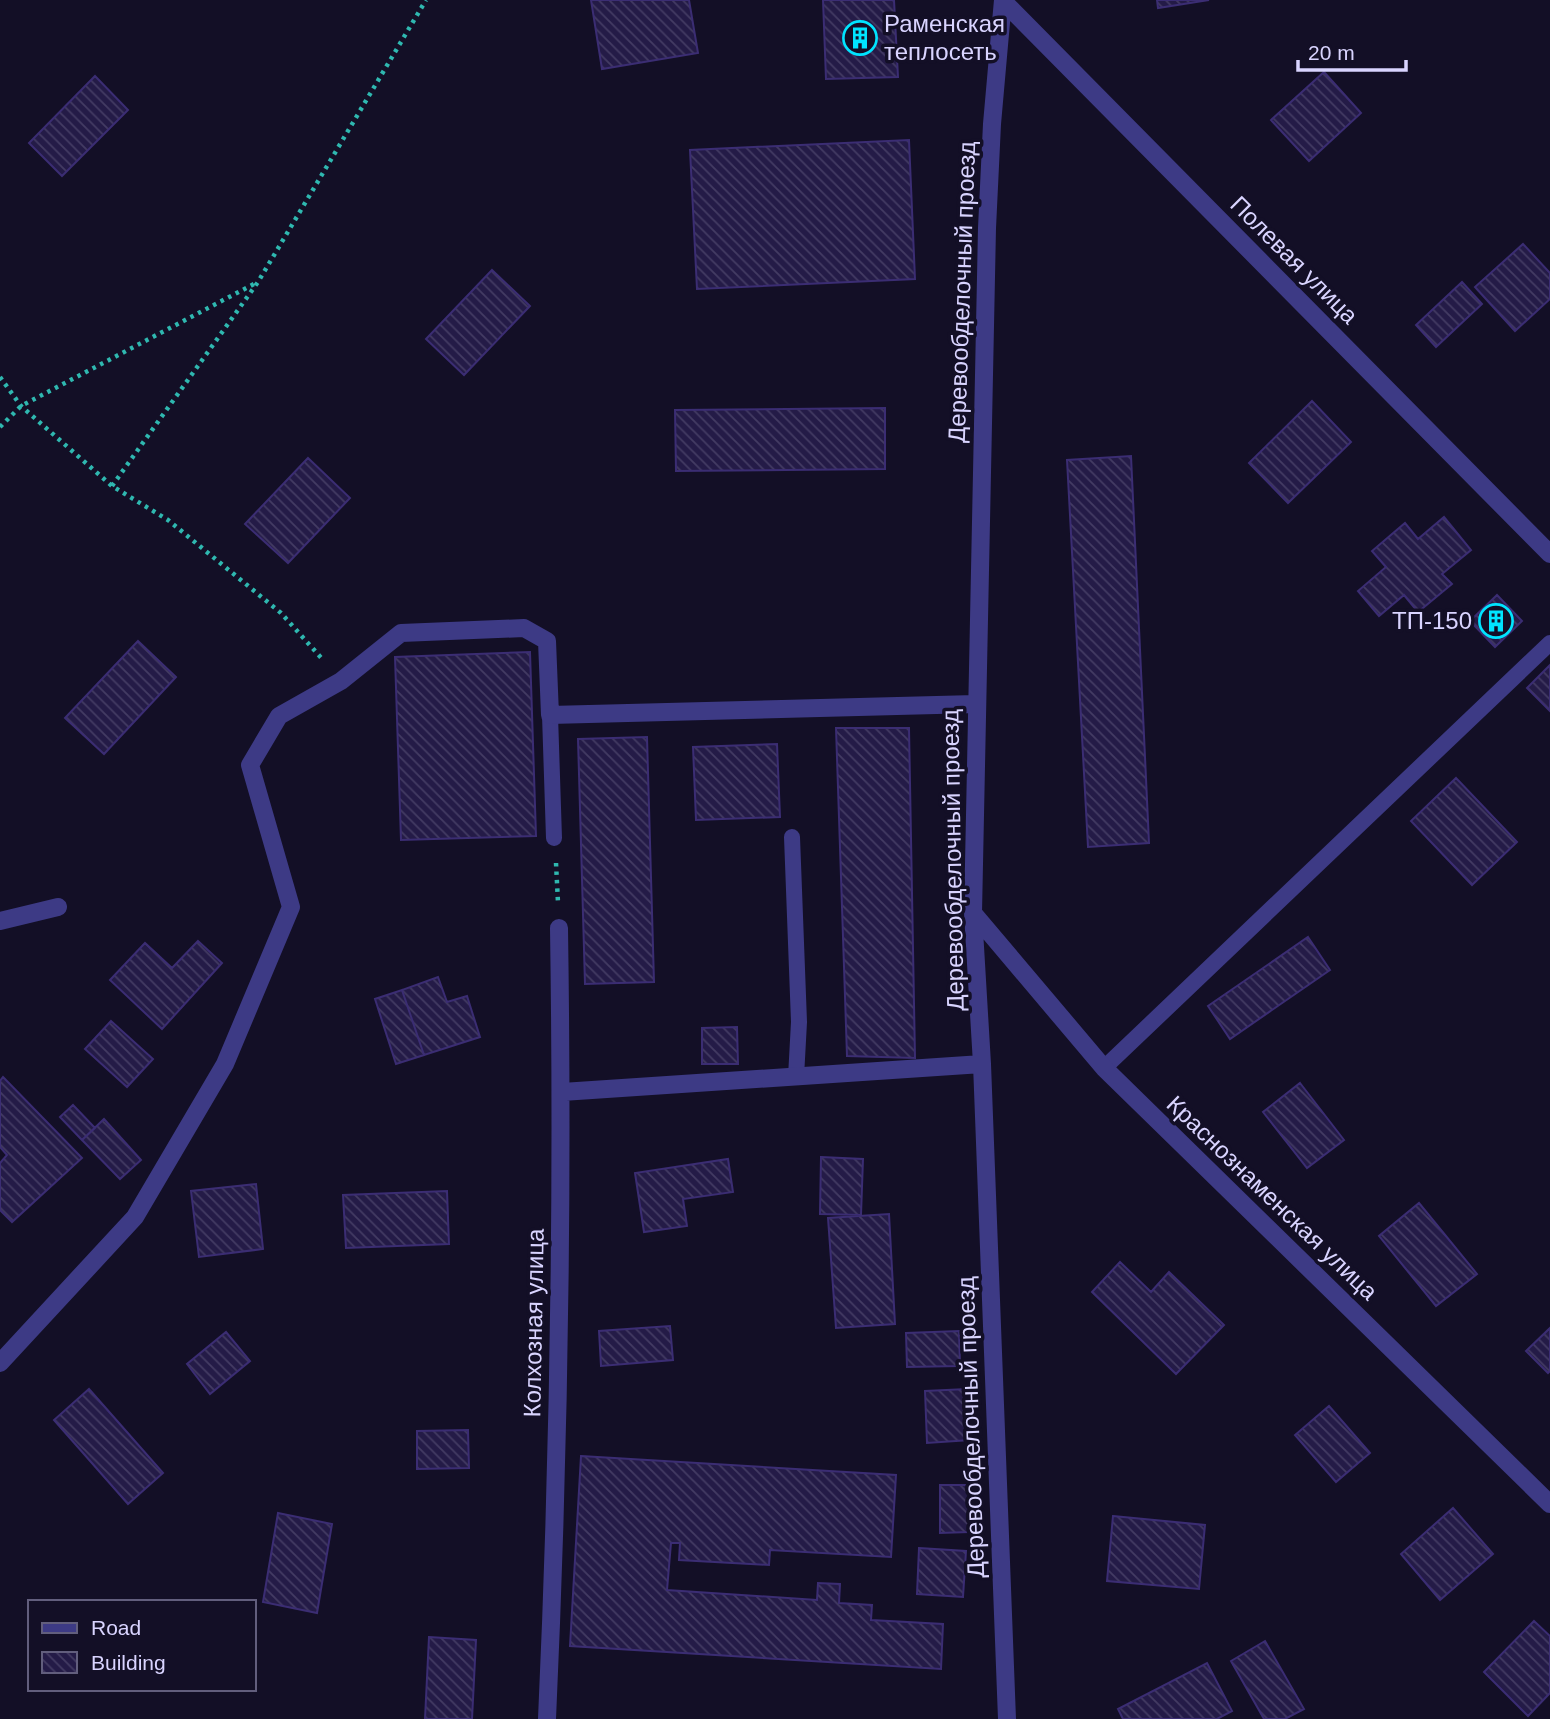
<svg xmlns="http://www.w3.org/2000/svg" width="1550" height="1719" viewBox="0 0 1550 1719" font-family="Arial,sans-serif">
<defs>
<pattern id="building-back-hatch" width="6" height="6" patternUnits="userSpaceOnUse" patternTransform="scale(1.75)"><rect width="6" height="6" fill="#241b47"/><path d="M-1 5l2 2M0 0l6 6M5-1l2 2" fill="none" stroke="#433b63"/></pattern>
</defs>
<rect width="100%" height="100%" fill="#130f26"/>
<path fill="url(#building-back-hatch)" stroke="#3b2d73" stroke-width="2" d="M591,0h98l9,53 -96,16z
M823,0h71l4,77 -72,2z
M1157,0h52l-51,8z
M1324,72l37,41 -52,48 -38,-41z
M95,76l33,34 -66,66 -33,-33z
M909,140l6,139 -218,10 -7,-139z
M1523,244l27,29v26l-35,32 -40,-44z
M492,270l38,36 -66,69 -38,-36z
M1462,282l20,22 -46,43 -20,-22z
M1312,401l39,41 -63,61 -39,-40z
M885,408v61l-209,2 -1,-61z
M1131,456l18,387 -61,4 -21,-387z
M308,458l42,40 -62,65 -43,-39z
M1444,517l27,33 -29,24 10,10 -34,28 -14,-17 -25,21 -21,-25 28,-24 -14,-16 33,-28 13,16z
M1497,595l25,26 -27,26 -25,-26z
M138,641l38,36 -72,77 -39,-36z
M530,652l6,184 -135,4 -6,-183z
M1550,665v46l-23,-23z
M836,728h73l6,330 -68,-2z
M647,737l7,245 -69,2 -7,-245z
M777,744l3,73 -84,3 -3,-73z
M1456,778l61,64 -45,43 -61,-64z
M1308,937l22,33 -100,69 -22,-33z
M198,941l24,22 -60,66 -52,-49 35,-37 27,25z
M438,977l9,25 20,-6 13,41 -56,18 -22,-65z
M402,990l22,65 -28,9 -21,-65z
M111,1021l42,38 -26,28 -42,-38z
M737,1027l1,37h-36v-36z
M3,1077l79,81 -70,64 -12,-12v-47l7,-8 -7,-8v-66z
M1300,1083l44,57 -37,28 -44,-56z
M73,1105l22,23 -13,12 -22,-23z
M104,1119l37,41 -21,19 -38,-39z
M821,1157l42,2 -2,56 -41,-1z
M728,1159l5,33 -50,7 4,27 -43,6 -9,-59z
M256,1184l7,65 -64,8 -8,-66z
M447,1191l2,53 -103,4 -3,-53z
M1419,1203l58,71 -41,32 -57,-70z
M889,1214l6,110 -59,4 -8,-110z
M1120,1262l31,30 18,-20 55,53 -48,49 -84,-82z
M670,1326l3,34 -72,6 -2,-35z
M1550,1328v43l-2,2 -22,-22z
M959,1331l1,35 -53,1 -1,-34z
M226,1332l24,29 -40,33 -23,-30z
M89,1389l74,84 -35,31 -74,-84z
M967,1389l3,51 -43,3 -2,-52z
M1329,1406l41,47 -34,29 -41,-47z
M468,1430l1,38 -52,1v-38z
M581,1456l315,19 -5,82 -121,-7 -1,15 -90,-5 1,-17h-9l-4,47 150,10 1,-17 22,1 -1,19 33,2 -1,15 72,4 -2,45 -371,-23z
M940,1485h29v47l-29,1z
M1453,1508l40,46 -53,46 -39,-46z
M278,1513l54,11 -15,89 -54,-11z
M1113,1516l92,9 -6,64 -92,-8z
M919,1548l47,3 -3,46 -46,-3z
M1534,1621l16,15v57l-22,23 -44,-44z
M429,1637l47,3 -4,79h-47z
M1265,1641l39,68 -19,10h-21l-33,-58z
M1207,1663l25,48 -15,8h-94l-5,-10z"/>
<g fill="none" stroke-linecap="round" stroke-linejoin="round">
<path stroke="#2fb8b0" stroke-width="4.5" stroke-dasharray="3.5 5" stroke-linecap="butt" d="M0,377l21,29 91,80 56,34 113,93 43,48
M0,427l21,-21 233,-122
M112,486l146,-204 168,-282
M556,863l2,40"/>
<path stroke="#3d3a85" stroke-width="16" d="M550,715l4,123
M792,837l7,185 -3,55
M1104,1068l446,-425"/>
<path stroke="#3d3a85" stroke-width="18" d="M1003,0l-11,124 -5,104 -14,685 9,151 25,655
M1003,1l547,553
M973,913l131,155 446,436
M0,921l58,-14
M562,1092l420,-28
M0,1363l135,-146 90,-153 66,-157 -41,-142 29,-49 62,-35 60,-48 123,-5 23,13 3,74 425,-11
M547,1719c12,-263 16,-527 12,-791"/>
</g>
<defs>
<g id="building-ring" transform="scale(1.75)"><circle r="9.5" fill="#130f26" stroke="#00e5ff" stroke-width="1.5"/><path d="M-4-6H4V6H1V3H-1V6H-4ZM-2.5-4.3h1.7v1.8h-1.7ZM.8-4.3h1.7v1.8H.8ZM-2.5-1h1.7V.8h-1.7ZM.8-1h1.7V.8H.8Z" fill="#00e5ff"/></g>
</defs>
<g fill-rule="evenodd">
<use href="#building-ring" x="860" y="38"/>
<use href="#building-ring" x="1496" y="621"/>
</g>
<g text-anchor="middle" stroke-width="7" stroke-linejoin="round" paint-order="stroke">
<g font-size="24" fill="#d9d4ff" stroke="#130f26" text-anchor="start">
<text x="884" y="32">Раменская<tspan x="884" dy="28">теплосеть</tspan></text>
<text x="1472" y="629" text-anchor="end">ТП-150</text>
</g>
<g font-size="24" fill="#d9d4ff" stroke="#130f26">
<text transform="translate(1294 260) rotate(45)" y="8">Полевая улица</text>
<text transform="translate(962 292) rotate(-88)" y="8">Деревообделочный проезд</text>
<text transform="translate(953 860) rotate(-91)" y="8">Деревообделочный проезд</text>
<text transform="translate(1272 1198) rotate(44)" y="8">Краснознаменская улица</text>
<text transform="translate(534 1323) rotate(-89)" y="8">Колхозная улица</text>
<text transform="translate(971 1427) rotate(-92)" y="8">Деревообделочный проезд</text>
</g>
</g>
<rect x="28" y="1600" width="228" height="91" fill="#130f26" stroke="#625e7d" stroke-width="2"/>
<rect x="42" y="1623" width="35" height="10" fill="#3d3a85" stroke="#625e7d" stroke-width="2"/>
<text x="91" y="1635" font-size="21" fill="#d9d4ff">Road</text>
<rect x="42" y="1652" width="35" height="21" fill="url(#building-back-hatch)" stroke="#625e7d" stroke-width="2"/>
<text x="91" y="1670" font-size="21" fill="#d9d4ff">Building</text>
<path d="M1298 60v10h108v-10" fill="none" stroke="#d9d4ff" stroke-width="3.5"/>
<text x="1308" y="60" font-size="21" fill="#d9d4ff" stroke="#130f26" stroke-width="5" paint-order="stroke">20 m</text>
</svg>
